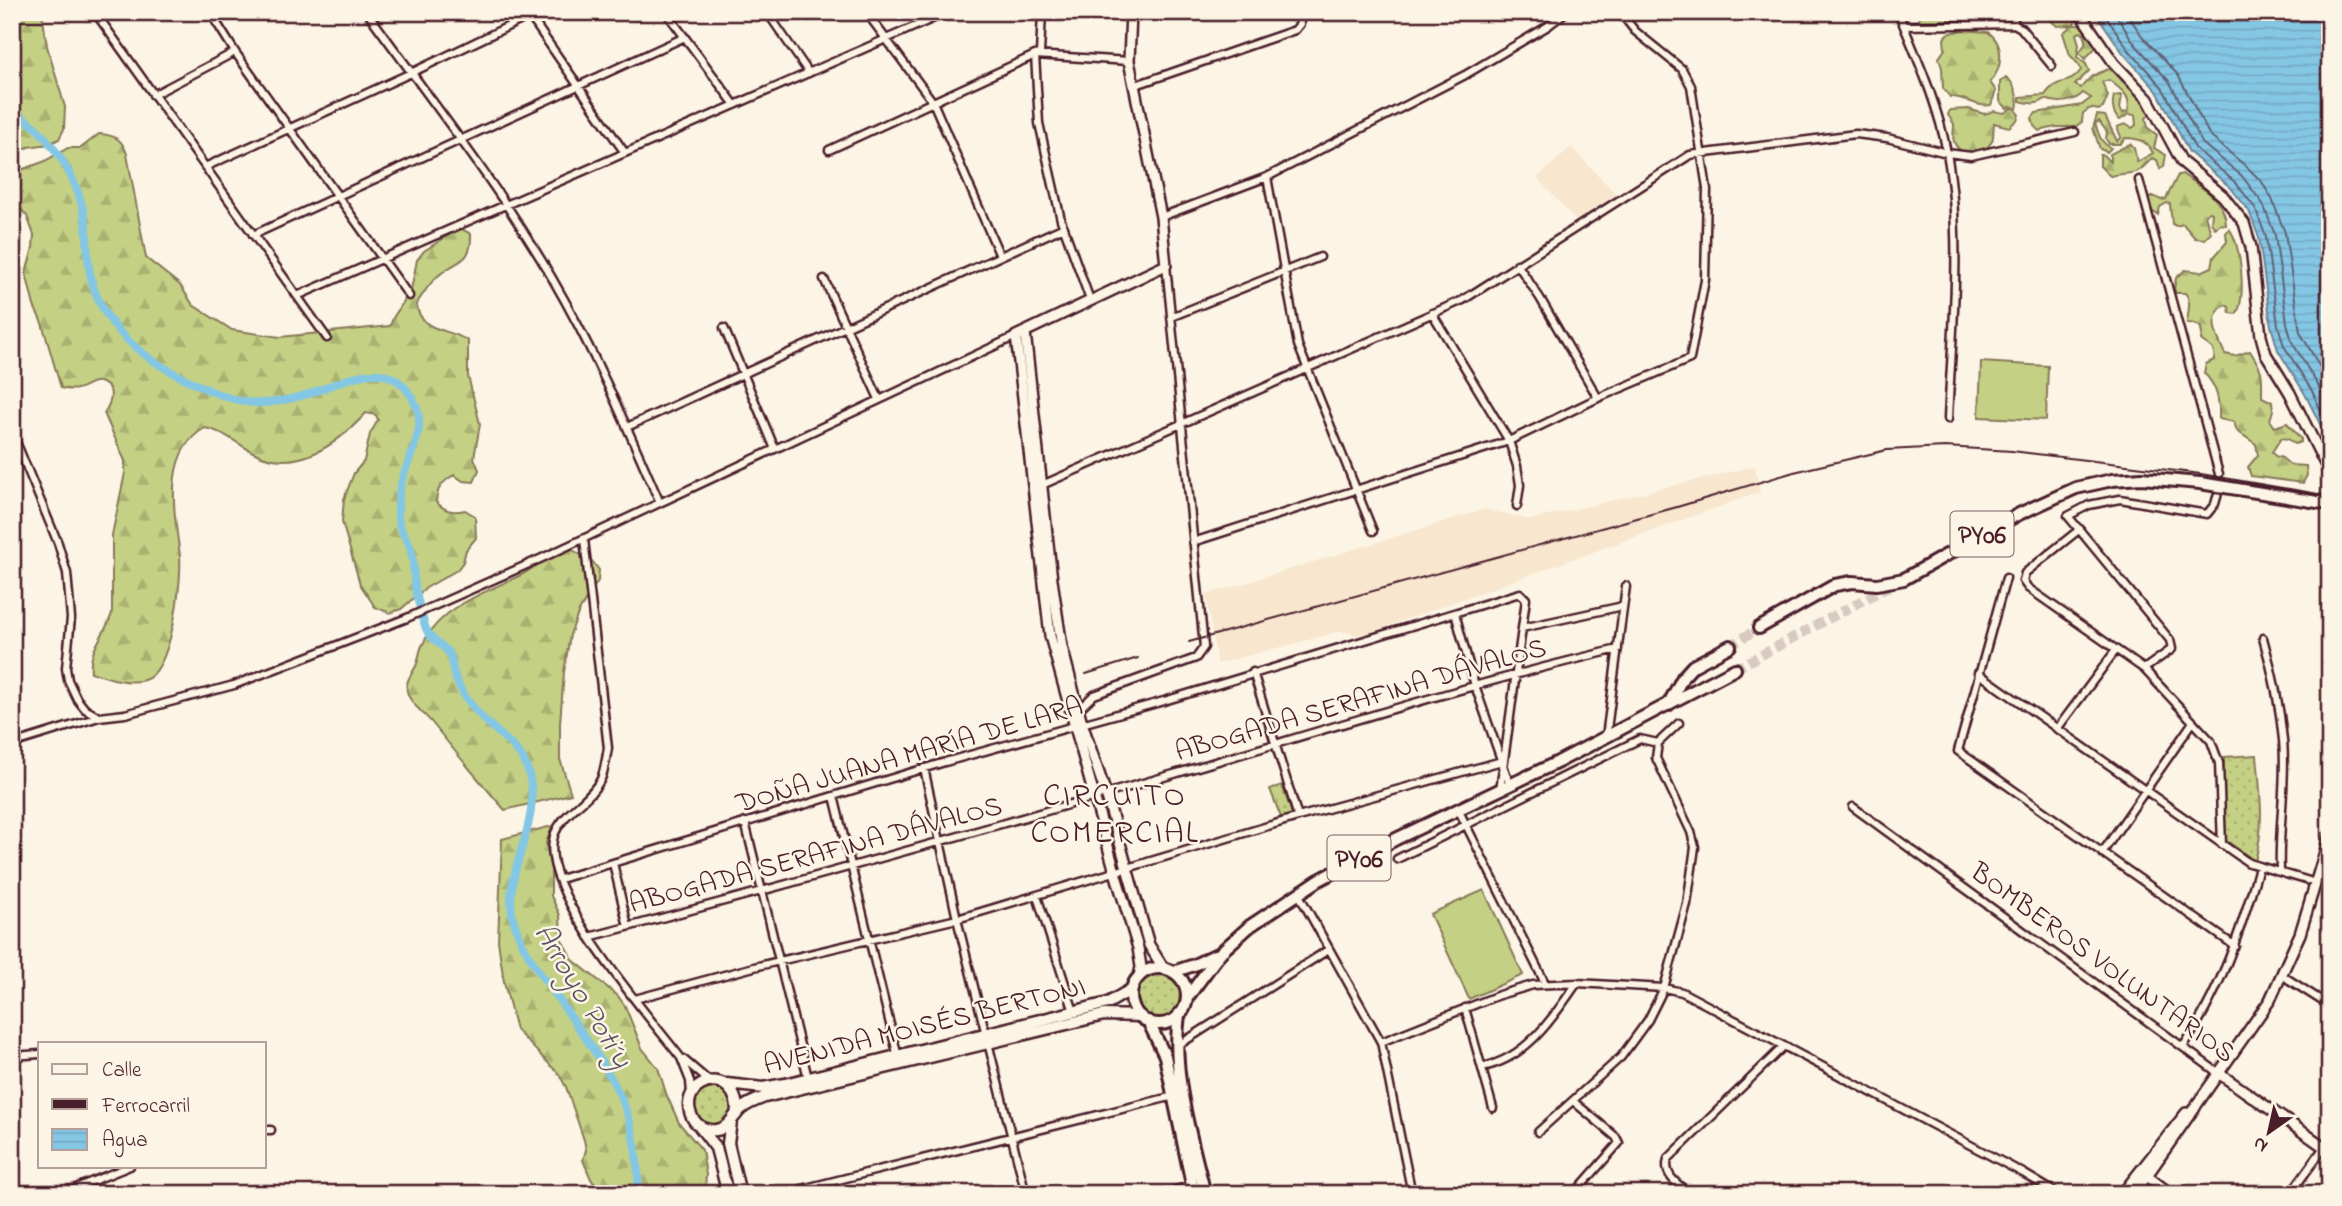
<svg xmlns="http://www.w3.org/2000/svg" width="2342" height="1206" viewBox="0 0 2342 1206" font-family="'Indie Flower',sans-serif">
<defs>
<pattern id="grass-dots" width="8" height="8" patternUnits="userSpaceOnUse" patternTransform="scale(1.75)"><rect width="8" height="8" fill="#c4d084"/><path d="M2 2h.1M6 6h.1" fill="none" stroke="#aab272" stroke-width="1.8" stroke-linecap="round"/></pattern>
<pattern id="forest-firs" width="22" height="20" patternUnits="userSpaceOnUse" patternTransform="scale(1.75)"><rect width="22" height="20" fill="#c4d084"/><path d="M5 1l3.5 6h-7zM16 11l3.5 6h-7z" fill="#aab272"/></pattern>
<pattern id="water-rules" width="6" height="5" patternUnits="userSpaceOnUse" patternTransform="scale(1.75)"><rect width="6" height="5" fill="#84c7e5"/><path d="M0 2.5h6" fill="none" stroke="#74aac5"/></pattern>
</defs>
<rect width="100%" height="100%" fill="#fcf5e5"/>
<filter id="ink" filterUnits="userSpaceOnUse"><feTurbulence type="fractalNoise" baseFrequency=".0143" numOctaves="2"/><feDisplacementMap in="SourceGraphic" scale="14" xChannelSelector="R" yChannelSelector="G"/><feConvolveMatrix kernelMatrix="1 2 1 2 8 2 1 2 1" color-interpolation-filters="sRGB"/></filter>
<g filter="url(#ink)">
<path fill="#f8e6cf" d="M1571,147l50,52 -42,25 -42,-46z
M1755,466l5,26 -400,144 -18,-5 -125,33 -11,-69 279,-86 45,11z"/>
<path fill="url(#grass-dots)" stroke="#877858" stroke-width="2" d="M2257,755c3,36 8,71 -2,106l-31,-22v-82z
M1282,785l11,32 -11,3 -12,-31z
M1136 996a22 22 0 1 1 44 0a22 22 0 1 1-44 0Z
M693 1106a20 20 0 1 1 40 0a20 20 0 1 1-40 0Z"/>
<path fill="url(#forest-firs)" stroke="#877858" stroke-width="2" d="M12,12h30l5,34 18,61 -1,22 -5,10 -10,5 -21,3 -16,8z
M1920,12h62l-1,10 -62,2z
M2041,12h40l-8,13h11l13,21 -12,13 -6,-6 6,-9v-8l-4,-4 -5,2 3,10 -2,13 9,7 3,7 -14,14 6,3c10,-13 17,-15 31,-20 13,15 28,29 42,43l-8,7 2,10 9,7 -3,13 12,7 -2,11 -4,3 -3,-9 -5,-2c-17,20 -20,13 -42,18l-10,-10v-11h3l7,7v-8l20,-10 4,4 3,14 16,-9c-6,-12 -15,-15 -28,-15l-5,6h-11l-3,-5 1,-7 -8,-11 -4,3c5,12 4,17 16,24l-4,4 -7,-3 -7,-21 4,-13 8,1 12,25 4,-4 -4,-10 8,-3 7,4 4,-3 -1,-10 -6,-1 -9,6c-8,-5 -8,-17 -6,-24l8,-1 -2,14 3,4 5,-2c4,-16 -8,-22 -19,-31l-7,2 6,14 -5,12 -5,2 -7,-2 -8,5 -1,9 -7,5h-19l-17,4 -5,-5 -2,-8 4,-5 46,-8 9,-7 -8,-5c-10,10 -26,11 -38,6 -8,7 -16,4 -25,2v-4l25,-2c13,-19 25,-8 36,-25l-2,-5 -9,-10 -7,-22 9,-8 -15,1z
M1962,30l26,2c17,12 15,36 2,50l6,9 -5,14c-15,3 -26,-9 -41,-8l-7,-9 -1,-20 -3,-10 6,-9 -1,-10 3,-5z
M2006,77c8,5 14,23 11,32l-6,-3 -4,2 -7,-7v-19z
M2013,107l6,8 -2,5 -8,7 -15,-4c-1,6 0,13 -2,18 -6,12 -26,17 -35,6 -6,-7 -3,-14 -3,-23l-6,-9 2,-5 19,-1 15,5 10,-3 10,2z
M99,134c16,1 23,5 28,20l19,104 34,27 13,20 39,25 48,7 110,-11 3,-8 18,-28 6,-30 7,-9 36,-23 11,6c1,31 -15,25 -33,42 -9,7 -15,19 -22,28 6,30 32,23 52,37v35l12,48 -6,34 5,12 -5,12 -11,-1 -9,-6c-12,7 -17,13 -18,27 9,9 16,11 29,8l10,6 1,22 -10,12 -3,12 -6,8 -31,18 -25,21 -11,4 -15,-6 -15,-23 -18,-62 2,-23 10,-26 10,-12 6,-27 8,-14 -2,-5 -10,-2c-28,31 -70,62 -113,39 -16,-8 -29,-21 -48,-24 -44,25 -30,87 -25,128 2,25 -8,117 -36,124 -16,5 -38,-3 -53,-8 -3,-23 15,-38 21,-59v-78l13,-62v-12l-21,-48c8,-11 12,-27 -5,-31 -11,-2 -15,12 -38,6l-19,-65 -8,-17 -8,-33 7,-25 1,-13 -7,-19 -15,-17v-26l31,-11 25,-14h13z
M2182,174c19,13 44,26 44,51l-5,-1 -6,4 -4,-5 1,-10 -2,-1 -5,3 6,18 -6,6 -10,-1 -12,-14 -7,2 -4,-2 -2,-20 -3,-1 -7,4 -2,8 -8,-5 -2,-11 5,-3 8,4 5,-1 12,-24z
M2229,229c12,12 18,73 7,85l-6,-1 -1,-6 -4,-2c-19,12 -8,32 0,49l10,2 15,-5c14,22 12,21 12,46l10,5 1,8 -3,10 5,7 12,-4 14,16v3l-6,2 -7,-5 -7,-1 -9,14 3,4 7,2 8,7 16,1 1,9 -4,8 -52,-7 -3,-9 10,-12 -2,-11 -19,-13 -3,-9 -15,-3c1,-18 -2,-33 -15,-46l2,-9 8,-4c2,-13 -5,-13 -13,-20 3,-15 -2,-16 -14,-17 1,-11 5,-23 -2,-30h-9l-2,-4 2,-11 9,-8 16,2 11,-5 2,-10 13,-15 -1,-9z
M571,549l21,12 7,9 -1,11 -19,30 -9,24 -6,37 -4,51v36l11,35 -66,16c-25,-28 -48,-56 -72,-86 -8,-10 -23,-20 -26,-33 -2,-10 5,-17 9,-25 3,-6 3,-14 6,-20 17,-39 62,-53 97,-70 18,-9 32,-24 52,-27z
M552,826l-6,17 5,26v27l9,19 1,24 12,21 45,36 7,10 17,42 16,20 9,28 12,27 23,27 4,25 -1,14 -3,5 -101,-1 -10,-14 -8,-19 3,-10 -2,-10 -18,-53 -7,-13 -43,-44 -12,-48 -6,-41 4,-102z"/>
<path fill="#c4d084" stroke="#877858" stroke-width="2" d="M1981,362l67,4 -2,54 -67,-3z
M1484,890l39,85 -54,24 -39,-85z"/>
<path fill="url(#water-rules)" stroke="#6d849b" stroke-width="2" d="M2095,12h235v432l-25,-50 -27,-44 -7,-24 -12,-88 -10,-27 -18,-23 -42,-36 -32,-61 -34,-38z"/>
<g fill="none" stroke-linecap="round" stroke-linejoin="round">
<path stroke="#616275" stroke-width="2" d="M2103,12l25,37 34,38 33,61 41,35 19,25 11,29 12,88 6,21 28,45 18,39
M2114,12l20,31 35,38 33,62 40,33 21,28 12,31 12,88 5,19 27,45 11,23
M2126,12l16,24 36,39 32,61 39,33 13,13 10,17 13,34 15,99 30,53"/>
<path stroke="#84c7e5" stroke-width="8" d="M12,110c10,7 21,14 29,23 17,19 33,44 40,69 8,25 5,41 8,65 6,48 42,83 83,105 25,13 55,29 83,31 15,1 36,-4 50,-8 32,-9 74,-40 102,-5 30,38 -4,68 -8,104 -1,8 -2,21 0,29 2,10 10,18 12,27 3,12 2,25 4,36 2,14 7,30 11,43 5,12 19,16 24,26 3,7 2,15 5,22 4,10 12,23 19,31 15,21 45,36 53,60 20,57 -30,105 -12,157 10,31 31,56 49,82 20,29 44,61 58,93 13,30 16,62 17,94"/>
<path stroke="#d8cac0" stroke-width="10" stroke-dasharray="10 5" stroke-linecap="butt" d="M1730,646l29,-18
M1735,669l164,-88"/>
<g stroke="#4a1f2b" stroke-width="11">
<path id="street" d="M210,12l25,40 174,244
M367,12c63,87 131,173 185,266 42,72 75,149 108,225
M527,12l98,141
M666,12l69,93
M767,12l42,61
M866,12l67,90 67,154
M1042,12l-2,42 -5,1 4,68 22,97 29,80
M1898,12c19,46 40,92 49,141 16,88 5,177 1,266
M97,15l230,323
M2014,24v-12
M1904,26l110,-2 7,4 31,38
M1133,86l162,-56 5,-6 -1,-12
M153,95l82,-43
M829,150l206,-95 94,6
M205,167l206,-94 127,-61
M1267,177l31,168 75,186
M2139,180l80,294
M1161,217l106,-40 198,-102 83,-49 18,-14
M253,235l432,-198
M1517,264l23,34 58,100
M824,279l55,120
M297,296l651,-284
M1432,313l77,128 8,25 3,19 -3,21
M1171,317l149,-60
M724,328l51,121
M627,427l437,-200
M12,432l46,111 9,30 4,45 -5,50 2,12 9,19 8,10 14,8 26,-3 109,-29 173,-67 133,-59 476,-223
M1042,485l421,-185 227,-145 166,-21 31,4 60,15 24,3 104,-24
M2080,529l-55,44 -2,8 5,7 116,81 67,72 8,22 3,82
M584,539l24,209c-2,10 -3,21 -7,31 -11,22 -40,34 -47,57 -17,54 94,179 127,222l9,23 1,13
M1193,542l316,-101 89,-43 92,-39 15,-79 2,-91 -16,-103 -9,-17 -47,-38 -15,-19
M2006,578l-48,173 277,195
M1455,613l20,73 35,99
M1522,628l101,-22
M2263,638c9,31 17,70 20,102 4,44 -5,87 -3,131
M2144,669l28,-20 -2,-9 -102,-124 21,-11 31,-6 87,15 8,-10 4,-14
M1253,672l45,145
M1978,673l271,190 67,20
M1079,709l15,-14 102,-37 8,-11 -38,-382
M2057,729l59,-79
M1606,737l20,-151
M12,744l87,-27
M924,768l33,151 69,275
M834,796l64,261
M1853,807l364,265
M1459,811l86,172
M745,822l64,260
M2102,853l91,-131
M1397,859l243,-120 18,4
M613,863l15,64
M560,879l385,-117 219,-61 356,-108 6,6 -26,191
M1298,893l83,149 31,152
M1037,896l37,116
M589,937c196,-51 390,-106 585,-163 147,-43 294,-90 444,-125
M2283,976l47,30
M635,999l119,-32 203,-48 341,-102 204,-56
M1465,1008l28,100
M1381,1042l118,-47 34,-10 44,-2 87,5 18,4 341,181 35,21
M1177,1046l151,-96
M2183,1047c38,-57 57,-114 76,-180
M12,1056l28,-2
M683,1059l27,23
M1482,1067c44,-8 71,-49 95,-84
M1573,1101l43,36 3,6 -45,51
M264,1130h7
M1538,1132l83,-75 27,-37 16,-32 23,-84 8,-57 -4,-15 -35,-74 2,-15 21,-20
M61,1194l69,-28
M782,1194l392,-98
M1160,1194l34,-9
M1690,1194c-12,-10 -27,-18 -22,-35l116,-113
M2290,1194l40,-55"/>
</g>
<g stroke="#4a1f2b" stroke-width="14">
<path id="secondary" d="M1131,12l-2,49 32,156 5,48 -150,71 34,300 65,236 23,76 3,19 -2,10
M2079,12l35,51 34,36 34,63 41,34 21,27 7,24 10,89 5,18 24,39 40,81
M1025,332l27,248 10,67 20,76 24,71 43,151 15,24
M2217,1072l113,79
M2147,1176l24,18
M2122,1194l64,-81
M2134,1194l136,-194 30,-66 30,-99"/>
</g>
<g stroke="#4a1f2b" stroke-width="15">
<path id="primary" d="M727,1084l36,4 22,-4 323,-81 24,-14
M736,1115c5,-21 -14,-42 -35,-30 -23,13 -10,48 15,45 14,-2 16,-13 25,-21 7,-6 16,-9 24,-12l339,-82 36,1
M731,1122l-3,21 12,51
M700,1127l16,21 12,46"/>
</g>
<g stroke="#4a1f2b" stroke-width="16">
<path id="highway" d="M1759,628l76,-43 17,-3 25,2 27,-5 115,-65 57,-26 36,-8 30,-2 58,5
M1668,705l15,-28 10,-11 37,-20
M1131 996a28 28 0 1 1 56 0a28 28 0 1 1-56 0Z
M1173,972l21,-7 21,-10
M1187,998l34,-46 29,-26 69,-46 77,-41 162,-77 177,-93
M1179,1014c-8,59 12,123 26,180
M1148,1021l17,35 29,138"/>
</g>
<use href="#street" stroke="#fcf5e5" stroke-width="6"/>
<use href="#secondary" stroke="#fcf5e5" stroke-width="9"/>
<use href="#primary" stroke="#fcf5e5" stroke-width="10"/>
<use href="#highway" stroke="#fcf5e5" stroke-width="10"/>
<path stroke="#4a1f2b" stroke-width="2" d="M1189,642l488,-135 117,-35 93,-22 58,-3 67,4 189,23 129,22
M1086,674l52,-16"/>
<g stroke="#4a1f2b" stroke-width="16" stroke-linecap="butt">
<path id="highway-bridge" d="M2200,483l130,21"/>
</g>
<use href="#highway-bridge" stroke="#fcf5e5" stroke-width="10"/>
</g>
</g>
<g text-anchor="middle" stroke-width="5" stroke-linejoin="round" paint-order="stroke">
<g fill="#fcf5e5" stroke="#7f5f63" stroke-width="2">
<rect x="1950.5" y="511.5" width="63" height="45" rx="5"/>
<rect x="1327.5" y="835.5" width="63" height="45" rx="5"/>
</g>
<g font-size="26" font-weight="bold" fill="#4a1f2b">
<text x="1982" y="543">PY06</text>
<text x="1359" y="867">PY06</text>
</g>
<g font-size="28" fill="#4a1f2b" stroke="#fcf5e5">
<text transform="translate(1360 698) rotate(-16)" y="10">ABOGADA SERAFINA DÁVALOS</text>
<text transform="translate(909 753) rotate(-16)" y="10">DOÑA JUANA MARÍA DE LARA</text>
<text transform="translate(815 853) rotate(-15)" y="10">ABOGADA SERAFINA DÁVALOS</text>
<text transform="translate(2104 961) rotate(36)" y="10">BOMBEROS VOLUNTARIOS</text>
<text transform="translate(924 1024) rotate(-14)" y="10">AVENIDA MOISÉS BERTONI</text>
</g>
<g font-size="30" font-style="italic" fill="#5b5163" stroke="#fcf5e5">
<text transform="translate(584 995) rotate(59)" y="10">Arroyo Poti´y</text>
</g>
<g font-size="32" letter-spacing="2" fill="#4a1f2b" stroke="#fcf5e5">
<text x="1115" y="805">CIRCUITO<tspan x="1115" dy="37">COMERCIAL</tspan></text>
</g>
</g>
<rect width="2342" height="1206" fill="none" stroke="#fcf5e5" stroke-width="42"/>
<rect x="21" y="21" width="2300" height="1164" fill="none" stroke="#4a1f2b" stroke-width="2.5" filter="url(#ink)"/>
<rect x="38" y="1042" width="228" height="126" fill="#fcf5e5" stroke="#b59f9b" stroke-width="2"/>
<rect x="52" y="1064" width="35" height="10" fill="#fcf5e5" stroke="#b59f9b" stroke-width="2"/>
<text x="102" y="1076" font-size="21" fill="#4a1f2b">Calle</text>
<rect x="52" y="1099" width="35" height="10" fill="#4a1f2b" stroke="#b59f9b" stroke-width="2"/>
<text x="102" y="1112" font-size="21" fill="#4a1f2b">Ferrocarril</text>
<rect x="52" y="1129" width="35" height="21" fill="url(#water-rules)" stroke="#b59f9b" stroke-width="2"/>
<text x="102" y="1146" font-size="21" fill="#4a1f2b">Agua</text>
<g transform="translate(2269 1132) rotate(214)" stroke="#fcf5e5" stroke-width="5" paint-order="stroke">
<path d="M0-5L12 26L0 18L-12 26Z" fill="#4a1f2b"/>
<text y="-10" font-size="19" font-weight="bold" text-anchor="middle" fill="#4a1f2b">N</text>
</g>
</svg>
